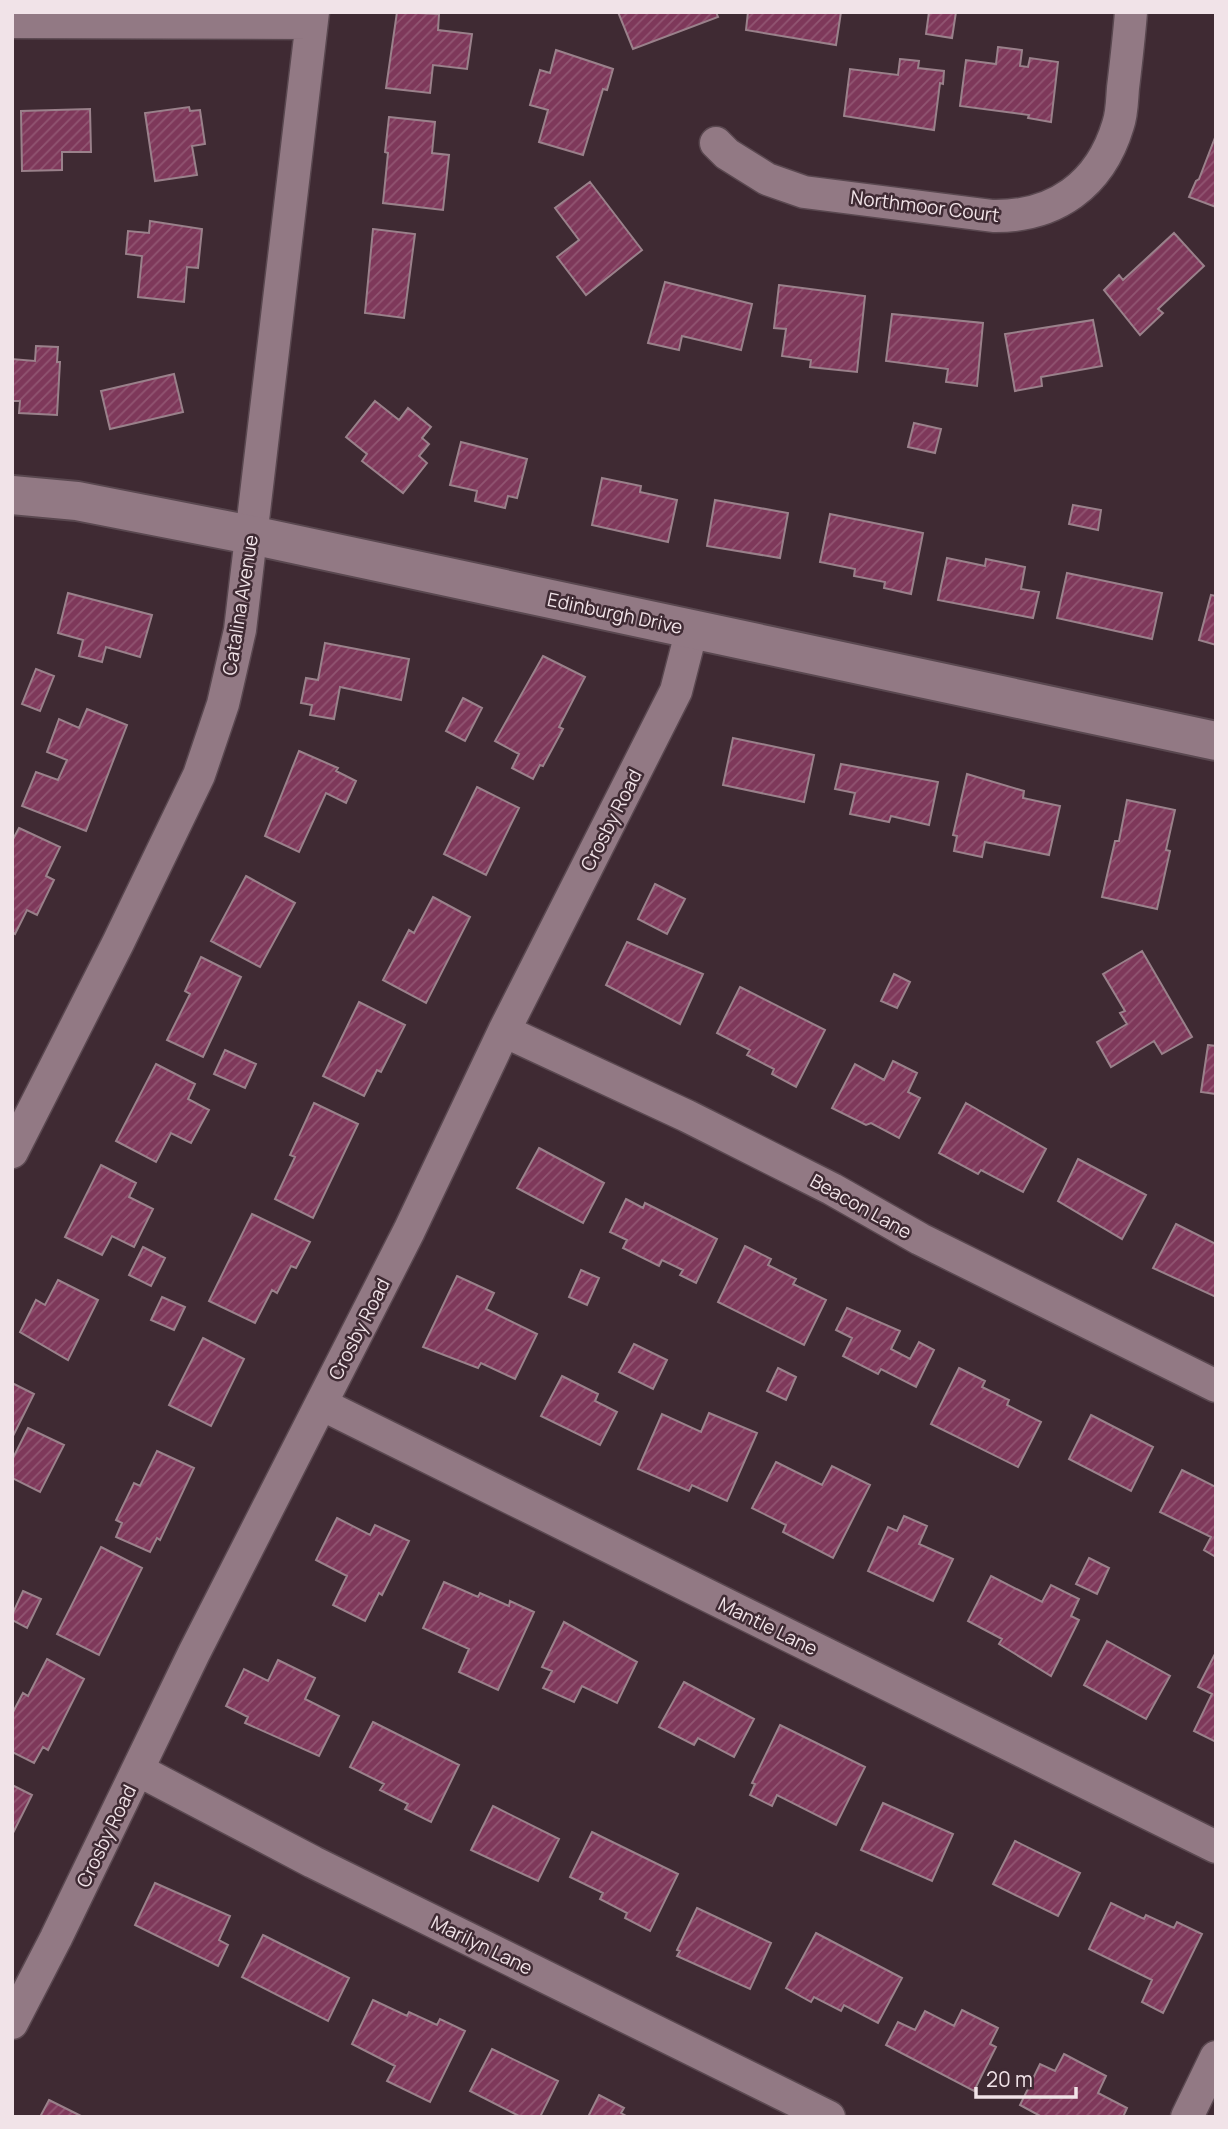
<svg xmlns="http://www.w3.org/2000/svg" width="1228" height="2129" viewBox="0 0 1228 2129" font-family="Manrope,sans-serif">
<defs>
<pattern id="building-hatch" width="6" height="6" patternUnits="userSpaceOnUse" patternTransform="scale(1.75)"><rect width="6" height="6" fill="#7e385a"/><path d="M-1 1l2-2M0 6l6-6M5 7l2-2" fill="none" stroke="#915572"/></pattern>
</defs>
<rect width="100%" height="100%" fill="#3f2a33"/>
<path fill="url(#building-hatch)" stroke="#9a818b" stroke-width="2" d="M397,12l42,2 -1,16 34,4 -5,35 -34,-4 -3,28 -44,-5z
M618,12h98l2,5 -85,32z
M748,12h93l-5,33 -90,-15z
M929,12h27l-4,26 -26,-4z
M998,47l24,3 -2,16 8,1 2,-9 28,4 -7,60 -23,-4 1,-3 -69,-9 6,-46 30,4z
M556,50l57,19 -6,21 -4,-1 -20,66 -44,-13 9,-32 -18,-5 10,-35 10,3z
M900,59l19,2 -1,7 26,3 -1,13 -3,-1 -6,47 -90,-14 6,-47 48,6z
M189,107l1,4 10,-1 5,34 -13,2 5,29 -42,6 -10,-68z
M90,109l1,43h-29v18l-40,1 -1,-60z
M389,117l46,5 -3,31 17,2 -6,55 -60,-7 5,-50 -3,-1z
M1216,135v72l-27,-10 7,-16 3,-2z
M590,182l52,68 -56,45 -29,-38 22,-17 -24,-32z
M150,221l52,8 -4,39 -11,-1 -3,35 -46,-5 4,-41 -16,-2 2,-23 21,2z
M373,229l42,5 -11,84 -39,-5z
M1174,233l30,33 -46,43 5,4 -23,22 -36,-45 15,-15 4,5z
M665,282l87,22 -11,46 -59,-14 -3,14 -31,-7z
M779,285l86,11 -8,76 -47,-5 1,-7 -29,-4 4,-27 -12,-1z
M892,314l91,9 -6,63 -31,-4 2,-13 -62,-8z
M1093,320l9,46 -61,11 1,9 -27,5 -10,-57z
M36,346l22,1 -1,15h3l-3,53 -38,-2 1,-12h-8v-42l23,2z
M174,374l9,38 -73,17 -9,-38z
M375,401l24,19 9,-12 23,19 -9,11 7,6 -10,12 8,7 -24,30 -41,-32 5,-7 -21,-17z
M914,423l27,6 -6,24 -27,-6z
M461,442l66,17 -10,39 -9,-2 -3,12 -30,-7 2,-10 -27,-6z
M602,478l39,8 -1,6 37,8 -9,42 -76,-17z
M715,500l73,13 -8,45 -73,-12z
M1073,505l28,5 -3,20 -29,-6z
M830,514l93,19 -12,61 -27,-6 1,-6 -31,-6 1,-7 -35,-7z
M947,558l38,8 1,-7 39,8 -4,22 18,3 -6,26 -95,-18z
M1067,573l95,20 -10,46 -95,-21z
M68,593l84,22 -12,42 -34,-10 -4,15 -23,-6 4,-16 -25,-7z
M1211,595l5,1v49l-17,-5z
M325,643l84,16 -8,41 -61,-13 -6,32 -24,-4 2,-10 -11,-2 5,-25 12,2z
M543,656l42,21 -26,50 4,2 -20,37 -3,-1 -7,14 -21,-11 7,-14 -24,-13z
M36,669l18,7 -14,35 -18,-7z
M463,698l19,10 -17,33 -19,-10z
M87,709l40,16 -41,106 -64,-25 14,-34 22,8 9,-20 -20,-8 12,-33 20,9z
M733,738l81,17 -10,47 -81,-17z
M299,751l39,17 -2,3 20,10 -10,22 -20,-10 -27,59 -34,-16z
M841,764l97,18 -9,43 -38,-9 -2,6 -39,-8 5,-21 -20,-4z
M967,774l57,17 -1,7 37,8 -11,49 -64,-13 -3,15 -28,-6 3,-15 -4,-1z
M477,787l42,21 -33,67 -42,-21z
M1127,800l48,10 -9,40 4,1 -13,58 -55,-12 13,-56h4z
M19,828l41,19 -14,29 8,4 -17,35 -10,-5 -12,24 -3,-2v-91z
M246,876l49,27 -35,64 -49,-26z
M655,884l30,15 -18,35 -29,-15z
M433,897l37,20 -44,86 -43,-23 26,-50 5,3z
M627,942l76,32 -23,50 -74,-39z
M1142,951l50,86 -30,17 -8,-13 -43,26 -14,-25 30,-18 -7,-11 5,-2 -22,-37z
M201,957l40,20 -38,80 -36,-17 23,-46 -5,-3z
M894,974l16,8 -13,26 -16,-7z
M740,987l85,43 -29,57 -24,-13 2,-5 -27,-14 3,-5 -33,-17z
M359,1002l46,23 -24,47 -4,-2 -13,26 -41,-20z
M1208,1045l8,1v48l-15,-2z
M225,1050l31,14 -11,24 -31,-14z
M893,1061l24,12 -9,19 12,6 -21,40 -28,-15 -5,2 -34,-17 23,-44 29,16z
M156,1064l39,20 -7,15 21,11 -18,33 -20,-10 -15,29 -40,-21z
M314,1103l44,21 -45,94 -38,-19 20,-42 -5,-2z
M966,1103l80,46 -23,43 -42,-22 -3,4 -39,-21z
M539,1148l65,35 -21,40 -66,-35z
M1078,1159l68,36 -24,44 -64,-38z
M101,1165l35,18 -7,14 24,12 -19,38 -22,-11 -10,19 -37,-18z
M626,1199l17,9 2,-5 72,36 -21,44 -16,-8 3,-5 -21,-10 -3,6 -36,-18 4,-8 -17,-8z
M252,1214l58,28 -14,26 -5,-2 -14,27 -5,-3 -17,33 -46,-22z
M1176,1224l40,20v53l-63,-29z
M745,1246l26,13 -3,6 28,14 -3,5 33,16 -22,45 -86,-43z
M143,1247l22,11 -14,28 -22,-11z
M581,1270l18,8 -12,27 -18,-8z
M457,1276l37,17 -8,16 51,25 -22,45 -34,-16 -3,5 -55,-21z
M58,1280l40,20 -30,60 -48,-28 16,-32 9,5z
M162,1297l23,10 -11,23 -23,-10z
M847,1308l53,23 -9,18 19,10 9,-17 15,8 -18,37 -35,-18 -3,5 -35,-18 9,-18 -16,-8z
M203,1338l41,21 -33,67 -42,-21z
M634,1344l33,16 -14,29 -34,-17z
M778,1368l18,9 -10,23 -19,-9z
M959,1368l26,13 -3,6 27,13 -2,5 34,17 -23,45 -87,-43z
M562,1376l36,18 -3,7 22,11 -17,33 -59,-29z
M12,1383l22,11 -22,44z
M709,1413l48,20 -30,68 -35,-16 -3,6 -51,-22 24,-55 39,18z
M1091,1415l62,32 -22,44 -62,-32z
M28,1428l36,17 -24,47 -28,-14v-18z
M157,1451l37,17 -34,72 -3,-2 -7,14 -34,-15 6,-14 -6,-3 18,-37 6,3z
M776,1462l46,23 10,-19 38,19 -37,73 -50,-26 3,-7 -34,-17z
M1182,1470l34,17v70l-12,-7 7,-13 -51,-25z
M904,1516l23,10 -8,18 34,15 -20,42 -65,-30 20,-44 9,4z
M337,1518l33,17 5,-10 34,16 -27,54 -3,-2 -14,28 -32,-16 14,-29 -31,-16z
M101,1547l41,21 -43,87 -42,-21z
M1089,1558l20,10 -12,26 -21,-10z
M991,1576l51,26 9,-17 28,14 -8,17 8,4 -28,56 -52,-32 3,-5 -34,-18z
M444,1582l34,15 2,-4 29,13 1,-5 24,11 -36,78 -39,-18 10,-23 -46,-21z
M23,1591l18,8 -14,29 -15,-8v-5z
M564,1622l73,40 -20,41 -35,-17 -8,16 -31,-14 9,-17 -10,-4z
M1107,1641l63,35 -24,43 -62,-34z
M1216,1652v90l-22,-11 18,-37 -14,-7z
M47,1659l37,20 -36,71 -5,-3 -9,16 -22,-11v-38l11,-21 5,3z
M278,1660l37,18 -10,21 34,17 -20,40 -74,-33 3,-6 -22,-11 18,-37 24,12z
M684,1682l70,37 -20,38 -36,-19 -4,7 -35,-18z
M373,1722l86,43 -28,57 -26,-13 3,-5 -28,-14 4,-6 -34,-17z
M780,1725l85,42 -29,58 -59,-30 -5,11 -22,-11 5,-11 -3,-1z
M12,1785l20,10 -20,40z
M883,1803l70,31 -21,47 -71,-31z
M493,1806l66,33 -21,42 -67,-31z
M592,1832l86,42 -28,57 -25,-13 2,-5 -27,-14 3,-6 -33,-16z
M1015,1841l65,32 -22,43 -65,-32z
M155,1883l75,33 -11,24 9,5 -10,21 -83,-41z
M1111,1903l33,16 2,-4 28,13 3,-6 25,12 -39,79 -21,-11 10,-22 -63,-31z
M697,1908l74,35 -21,46 -73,-33 3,-5 -3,-1z
M816,1933l86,45 -24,45 -34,-18 -3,6 -27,-14 -3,5 -25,-14z
M263,1935l86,43 -21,43 -86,-44z
M373,2000l34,16 2,-4 28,13 3,-6 25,12 -35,71 -43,-21 8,-15 -43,-22z
M962,2010l36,18 -8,16 6,3 -22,44 -88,-46 12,-23 17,8 10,-19 29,15z
M492,2049l66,32 -18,36h-19l-51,-26z
M1064,2054l42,22 -8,17 29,15 -4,9h-81l-22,-12 20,-41 15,7z
M599,2095l25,13 -3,5 7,4h-40z
M49,2100l34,17h-43z"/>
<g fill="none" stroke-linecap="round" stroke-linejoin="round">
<g stroke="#5a4850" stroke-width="35">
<path id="minor" d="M12,22l299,1
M716,143l11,11 40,25 37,13 189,24c62,1 107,-31 125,-91 4,-11 4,-25 5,-37 3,-25 6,-51 8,-76
M504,1031l183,85 145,73 88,50 296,147
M12,1152l106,-209 81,-168 24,-71 17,-74 73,-618
M321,1404l895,443
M138,1770l175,92 516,255
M12,2023l44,-85 138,-285 215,-422 95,-200 172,-340 16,-62
M1187,2117l29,-60"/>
</g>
<g stroke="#5a4850" stroke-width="42">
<path id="tertiary" d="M12,495l65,6 174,34 965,206"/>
</g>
<use href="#minor" stroke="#927984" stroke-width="32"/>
<use href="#tertiary" stroke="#927984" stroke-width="38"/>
</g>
<g text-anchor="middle" stroke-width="5" stroke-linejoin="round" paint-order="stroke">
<g font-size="19" fill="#f1e3e8" stroke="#3f2a33">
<text transform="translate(925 206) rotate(7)" y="7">Northmoor Court</text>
<text transform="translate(240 605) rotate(-81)" y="7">Catalina Avenue</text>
<text transform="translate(615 613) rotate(12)" y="7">Edinburgh Drive</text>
<text transform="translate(611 820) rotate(-63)" y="7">Crosby Road</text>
<text transform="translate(861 1206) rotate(29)" y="7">Beacon Lane</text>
<text transform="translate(359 1329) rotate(-63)" y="7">Crosby Road</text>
<text transform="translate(768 1626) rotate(26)" y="7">Mantle Lane</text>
<text transform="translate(106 1836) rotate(-64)" y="7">Crosby Road</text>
<text transform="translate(482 1945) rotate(26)" y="7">Marilyn Lane</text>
</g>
</g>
<rect width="1228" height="2129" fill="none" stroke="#f1e3e8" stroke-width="28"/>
<path d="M976 2087v10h100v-10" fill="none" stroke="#f1e3e8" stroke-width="3.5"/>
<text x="986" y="2087" font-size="21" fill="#f1e3e8" stroke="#3f2a33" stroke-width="5" paint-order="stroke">20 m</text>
</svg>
